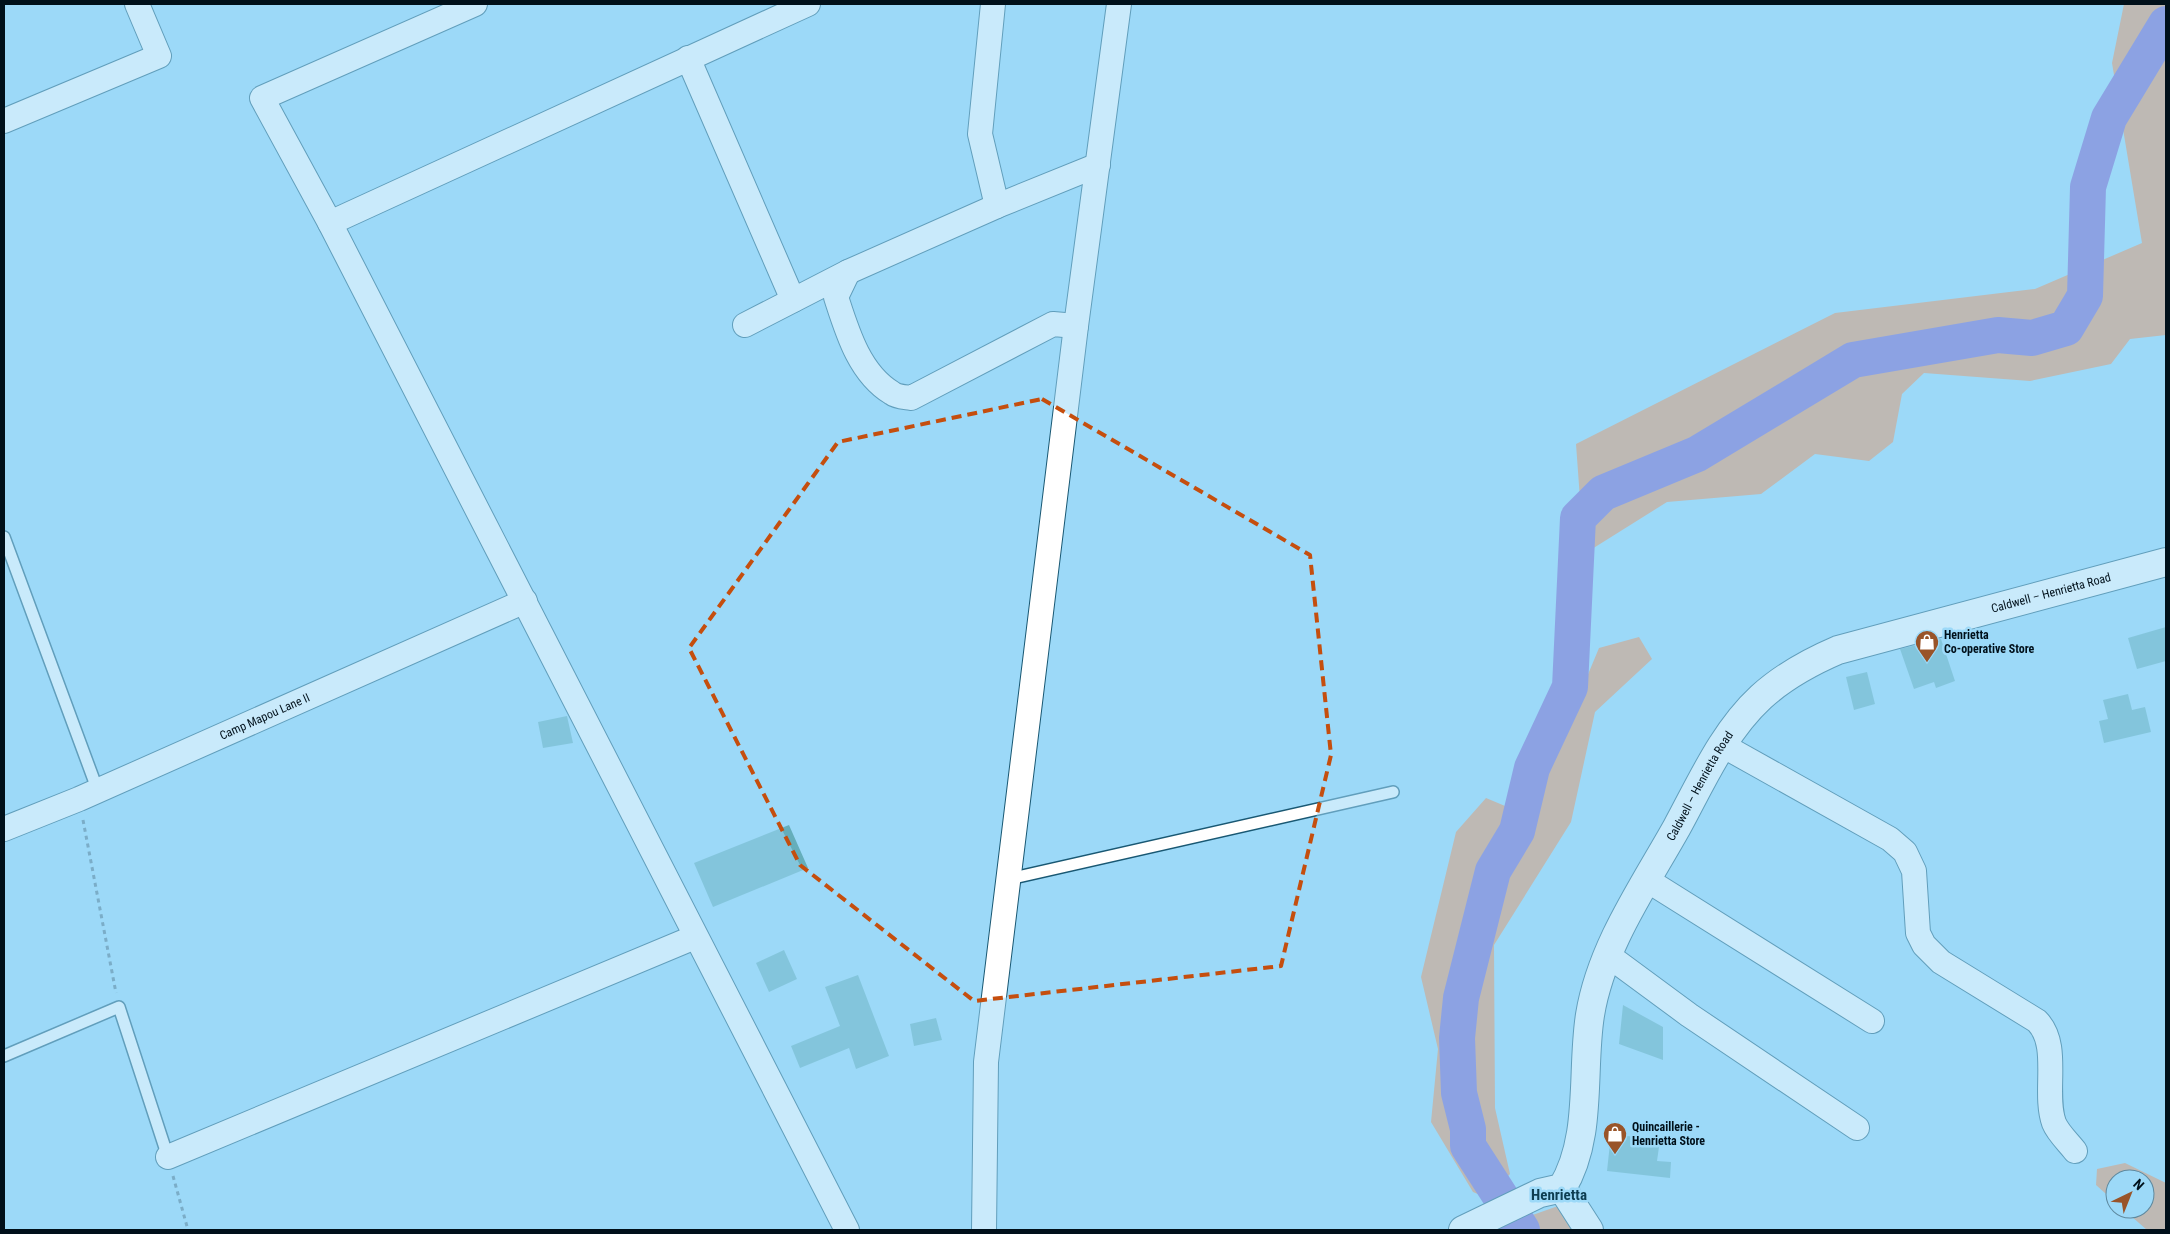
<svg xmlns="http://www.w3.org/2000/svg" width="2170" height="1234" viewBox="0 0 2170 1234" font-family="'Roboto Condensed',sans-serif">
<rect width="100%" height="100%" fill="#9cd9f8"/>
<path fill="#e69363" d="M2124,4h42v331l-36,4 -19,25 -81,17 -106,-8 -22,21 -9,48 -24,19 -54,-7 -54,40 -94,8 -83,52 -8,-110 259,-131 200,-24 107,-46 -30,-180z
M1639,637l13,22 -57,53 -24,110 -77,123 1,163 15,66 -23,24 -14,-6 -42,-70 7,-73 -17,-72 35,-145 30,-34 43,18 70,-168z
M2125,1163l41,20v47h-19l-24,-21h22v-30h-30v23l-19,-17 1,-16z
M1558,1206l20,24h-66l15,-13z"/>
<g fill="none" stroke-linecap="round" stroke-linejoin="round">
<path stroke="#7861cb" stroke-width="36" d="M1522,1230l-54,-84v-17l-9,-36 -2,-55 4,-40 32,-127 24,-40 15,-63 38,-81 8,-169 25,-25 94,-39 156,-94 145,-25 34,3 34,-10 19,-32 3,-109 21,-69 57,-94"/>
</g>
<path fill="#65aebb" d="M2166,627v34l-29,8 -9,-31z
M1941,639l14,42 -19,7 -2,-6 -20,7 -14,-40z
M1867,672l8,32 -21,6 -8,-33z
M2128,694l4,16 13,-3 6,25 -47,11 -5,-22 9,-2 -5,-19z
M567,716l6,27 -30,5 -5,-26z
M789,825l19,43 -95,39 -19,-44z
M784,950l13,29 -28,13 -13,-29z
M858,975l31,81 -33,13 -7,-21 -49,20 -9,-22 49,-20 -15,-39z
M1623,1005l40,22v33l-44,-16z
M936,1018l6,22 -28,6 -4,-22z
M1611,1134l49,6 -3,21 14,1 -1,16 -63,-7z"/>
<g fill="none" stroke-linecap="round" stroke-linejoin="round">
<g stroke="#195873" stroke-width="14">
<path id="lane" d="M4,537l94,254
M1009,879l384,-87
M4,1056l115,-49 49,150"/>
</g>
<g stroke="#195873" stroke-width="26">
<g id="street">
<path d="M475,4l-213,94 68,125 517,1007"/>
<path d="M993,4l-13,130 17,72"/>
<path d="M688,58l105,242"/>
<path d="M4,121l155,-65 -22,-52"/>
<path d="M330,223l478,-219"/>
<path d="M848,272l-12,25c11,34 23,76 56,96 5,4 13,4 19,5l142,-74 23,2"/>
<path d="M745,325l103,-53 149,-66 101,-41"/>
<path d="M1722,745l168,94 15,13 9,19 4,62 6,12 17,17 96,59c24,24 6,71 17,102 4,10 15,20 21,28"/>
<path id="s1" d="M4,829l75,-30 446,-198"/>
<path d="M1647,880l225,141"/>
<path d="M1609,956l80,59 168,113"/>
<path d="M168,1157l527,-220"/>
<path d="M984,1230l2,-168 90,-736 43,-322"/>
</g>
</g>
<g stroke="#195873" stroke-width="30">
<g id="secondary">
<path d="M1562,1188l27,42"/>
<path id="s2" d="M1463,1230l77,-37 22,-5c31,-51 19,-117 28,-173 11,-68 54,-129 87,-188 24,-44 46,-95 84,-130 22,-20 49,-35 77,-47l328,-88"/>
</g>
</g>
<path stroke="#52798e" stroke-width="3" stroke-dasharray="4 4" stroke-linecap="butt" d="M83,820l33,173
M173,1176l15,54"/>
<use href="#lane" stroke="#fff" stroke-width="11"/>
<use href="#street" stroke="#fff" stroke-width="24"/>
<use href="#secondary" stroke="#fff" stroke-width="28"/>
</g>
<path d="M0 0H2170V1234H0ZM1042,399l268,156 21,200 -50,211 -307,35 -174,-136 -111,-217 149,-206z" fill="#9cd9f8" fill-opacity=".55" fill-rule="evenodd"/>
<path fill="none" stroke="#c54e0e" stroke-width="4" stroke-dasharray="10 6" stroke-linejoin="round" d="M1042,399l268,156 21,200 -50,211 -307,35 -174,-136 -111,-217 149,-206z"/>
<defs>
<g id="shop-pin" transform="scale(1.25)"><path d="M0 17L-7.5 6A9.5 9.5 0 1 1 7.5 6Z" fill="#995429" stroke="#9cd9f8"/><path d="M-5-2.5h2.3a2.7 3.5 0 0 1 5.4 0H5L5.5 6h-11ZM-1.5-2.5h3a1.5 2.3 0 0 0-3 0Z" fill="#fff"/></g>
</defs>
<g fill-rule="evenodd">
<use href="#shop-pin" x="1927" y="642"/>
<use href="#shop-pin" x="1615" y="1134"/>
</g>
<g text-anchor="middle" stroke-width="5" stroke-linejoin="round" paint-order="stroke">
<g font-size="12" fill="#00101a" stroke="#9cd9f8">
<text dy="4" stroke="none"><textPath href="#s2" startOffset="960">Caldwell – Henrietta Road</textPath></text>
<text dy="4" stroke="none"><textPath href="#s1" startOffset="284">Camp Mapou Lane II</textPath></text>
<text dy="4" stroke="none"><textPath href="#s2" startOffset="540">Caldwell – Henrietta Road</textPath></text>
</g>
<g font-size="12" font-weight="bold" fill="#00101a" stroke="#9cd9f8" text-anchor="start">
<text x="1944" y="639">Henrietta<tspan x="1944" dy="14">Co-operative Store</tspan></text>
<text x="1632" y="1131">Quincaillerie -<tspan x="1632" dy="14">Henrietta Store</tspan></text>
</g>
<g font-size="15" font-weight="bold" fill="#0d3d51" stroke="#9cd9f8">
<text x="1559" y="1200">Henrietta</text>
</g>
</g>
<rect width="2170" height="1234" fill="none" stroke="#00101a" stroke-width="10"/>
<g transform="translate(2130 1194) rotate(43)"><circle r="24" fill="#9cd9f8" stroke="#5e899f"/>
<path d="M0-4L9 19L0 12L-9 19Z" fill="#995429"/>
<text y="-8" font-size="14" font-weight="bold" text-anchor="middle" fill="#00101a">N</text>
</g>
</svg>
